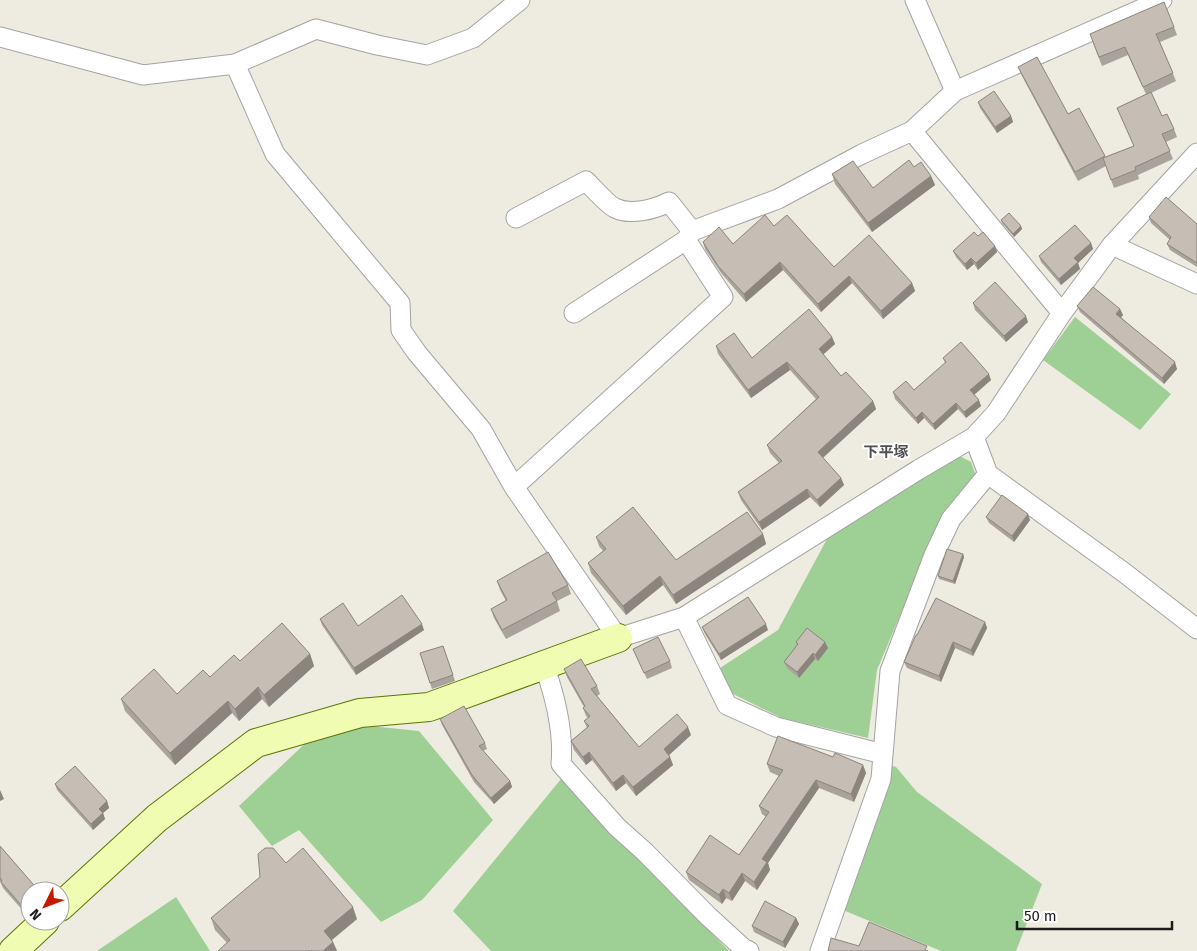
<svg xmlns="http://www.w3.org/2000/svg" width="1197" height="951" viewBox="0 0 1197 951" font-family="'Fira Sans','Noto Sans JP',sans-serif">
<rect width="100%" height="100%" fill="#eeebe1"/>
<path fill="#9ecf94" d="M1075,317l96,77 -31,36 -97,-70z
M956,454l15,8 5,14 -35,42 -64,152 -9,68 -86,-20 -51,-25 -14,-23 61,-40 49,-91z
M350,724l69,7 74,89 -71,80 -41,22 -82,-92 -27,16 -33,-40 73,-69z
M889,765l7,2 21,25 125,92 -26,67h-75l-98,-41z
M561,779l168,172h-238l-38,-40z
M176,897l34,54h-113z"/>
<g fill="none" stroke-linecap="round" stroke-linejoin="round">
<g stroke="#a3a3a3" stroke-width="21">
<path id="street" d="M915,0l40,91 -43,40 150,182
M0,37l143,38 92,-11 81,-35 61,16 50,10 46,-17 47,-38
M235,64l40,90 125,149 1,27 16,23 64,76 33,58 104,151 66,-21 234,-147 56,-33 22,-24 66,-100 50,-68 85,-92
M955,91l207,-91
M516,218l70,-37c7,7 22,24 29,27 16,8 40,1 54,-6l23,29
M1112,245l85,39
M574,313l112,-73
M988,474l134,97 75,58
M514,487l209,-190 -37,-57 6,-9 86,-32 84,-45 50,-23
M684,617l43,88 49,22 107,27
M544,665c11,31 20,67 17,99l56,63 28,25 63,64 35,32 6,3
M820,951l61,-172 9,-108 44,-116 17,-36 37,-45 -14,-37"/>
</g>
<g stroke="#5b7600" stroke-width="30">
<path id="secondary" d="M60,907l97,-89 99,-75 104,-30 69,-6 189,-69
M13,951l32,-30"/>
</g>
<use href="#street" stroke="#fff" stroke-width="19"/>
<use href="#secondary" stroke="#effcb2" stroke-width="28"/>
</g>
<path fill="#aaa39b" d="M1174,27l3,8 -17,7 16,39 -25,12 11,23 12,13 3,8 -11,5 7,17 -35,16 1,4 -25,9 -8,-22 -28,15 -56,-105 -4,-9 50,47 11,-6 26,49 29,-11 -17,-38 29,-14 -18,-39 -26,11 -9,-23z
M978,102l33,14 2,6 -16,11 -17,-25z
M914,167l17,9 4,9 -63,47 -37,-48 -3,-10 41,14z
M1149,217l48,7v43l-27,-17 -3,-6 3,-4 -19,-17z
M1001,220l20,6 1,3 -8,8 -12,-14z
M774,226l60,41 78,16 3,8 -32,28 -31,-36 -31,29 -38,-42 -37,32 -25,-29 -16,-24 -2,-7 30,2z
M978,236l17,10 2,6 -19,18 -4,-6 -7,6 -11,-13 -3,-6z
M1091,243l2,6 -15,14 2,6 -19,16 -20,-23 -2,-6z
M973,303l55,19 -22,20 -31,-32z
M1077,306l43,3 3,6 -2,2 56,52 -13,15 -84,-72z
M832,337l3,7 -12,11 18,21 32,25 3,8 -53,49 18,20 3,7 -24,22 -10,-10 -48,33 -21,-30 -3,-8 41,-29 -9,-10 -3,-8 49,-46 -26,-29 -39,28 -33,-44 -2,-8 36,12z
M943,358l48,22 -17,14 7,12 -15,12 -8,-9 -23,21 -11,-12 -6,6 -23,-25 -2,-7 21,-2 31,-27z
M986,517l44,3 -16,22 -25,-19z
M763,534l3,10 -90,60 -13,-19 -37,30 -35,-42 -3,-10 15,-12 -4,-5 -3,-9 80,23z
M963,554l1,3 -9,27 -16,-5 -1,-3z
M497,581l71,4 3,9 -14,7 3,10 -54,28 -12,-21 -3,-9 15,-8 -6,-11z
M320,619l38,7 66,4 -68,45 -34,-50z
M985,622l2,6 -14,28 -18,-8 -14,34 -34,-14 -3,-6 13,-27z
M702,627l66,3 -47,30 -16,-26z
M796,642h29l3,6 -10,13 -3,-2 -16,19 -12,-10 -3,-6 13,-16z
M443,646l12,35 -23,8 -12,-36z
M633,649l37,12 2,7 -25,11z
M310,654l4,12 -45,41 -7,-8 -23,22 -7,-8 -57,52 -50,-54 -4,-12 56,-5 63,-33z
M564,669l33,17 3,8 -3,2 42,51 52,-12 -22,20 4,10 -37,31 -10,-13 -10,8 -24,-31 -6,5 -12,-15 -3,-9 16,-13 -3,-7 4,-3 -2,-2 -3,-8 1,-1 -17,-30z
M440,719l45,24 2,6 -4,2 27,30 2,6 -18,17 -20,-22 -32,-57z
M833,757l30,8 3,8 -12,29 -35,-14 -51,75 2,7 -13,20 -12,-9 -13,20 -6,-3 -4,6 -33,-24 -3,-8 53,-17 27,-38 -4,-3 -3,-8 20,-30 -9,-4 -3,-8z
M55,784l52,17 2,7 -6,5 2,6 -12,11 -36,-40z
M0,846l39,45h-9v16l-6,5 -21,-24 -3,-7z
M286,863l71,56 -25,21 1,2 4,9h-118l8,-8 -12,-13 -4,-12z
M796,918l3,6 -14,24 -31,-16 -2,-6z"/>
<path fill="#8b857e" d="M1011,116l2,6 -16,11 -2,-6z
M931,176l4,9 -63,47 -4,-9z
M1021,226l1,3 -8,8 -1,-3z
M1091,243l2,6 -15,14 2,6 -19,16 -2,-6 15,-21z
M995,246l2,6 -19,18 -2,-7z
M971,258l3,6 -7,6 -2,-6z
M780,262l3,8 -37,32 -2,-8z
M849,276l3,7 -31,29 -3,-8z
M912,283l3,8 -32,28 -2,-8z
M1120,309l3,6 -4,5 -3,-6z
M1026,316l2,6 -22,20 -2,-6z
M832,337l3,7 -14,12 -2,-7z
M787,362l3,8 -39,28 -3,-8z
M1175,362l2,7 -13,15 -2,-6z
M989,374l2,6 -18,16 -3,-6z
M979,400l2,6 -15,12 -2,-6z
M873,401l3,8 -56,51 -2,-8z
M956,403l2,6 -23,21 -2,-6z
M922,412l2,6 -6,6 -2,-6z
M841,478l3,7 -24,22 -3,-7z
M807,489l3,8 -48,33 -3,-8z
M1028,514l2,6 -16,22 -2,-6z
M763,534l3,10 -90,60 -3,-9z
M963,554l1,3 -9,27 -2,-3z
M660,576l3,9 -37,30 -3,-9z
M985,622l2,6 -14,28 -2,-6z
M422,624l2,6 -68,45 -2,-7z
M766,624l2,6 -47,30 -2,-6z
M825,642l3,6 -10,13 -3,-6z
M953,642l2,6 -14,34 -2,-6z
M813,653l2,6 -16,19 -2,-6z
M310,654l4,12 -45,41 -5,-12z
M258,687l4,12 -23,22 -4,-12z
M228,701l4,12 -57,52 -5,-12z
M688,727l3,8 -24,22 -3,-8z
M589,752l3,8 -6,5 -3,-8z
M670,757l3,8 -37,31 -3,-9z
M863,765l3,8 -12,29 -3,-8z
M623,775l3,8 -10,8 -3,-8z
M816,780l3,8 -51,75 2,7 -13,20 -3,-8 8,-23z
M510,781l2,6 -18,17 -3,-6z
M0,790l4,9 -4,2z
M107,801l2,7 -6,5 2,6 -12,11 -2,-6 8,-15z
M742,873l3,8 -13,20 -3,-8z
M723,889l3,9 -4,6 -3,-9z
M30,899v8l-6,5 -2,-6z
M353,907l4,12 -29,24 -4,-12z
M796,918l3,6 -14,24 -2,-6z
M333,942l4,9h-14z"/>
<path fill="#c6beb4" stroke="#8b857e" d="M1164,2l10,25 -18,7 17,39 -30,14 -18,-40 -26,10 -9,-23z
M1037,57l31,57 11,-6 26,48 -30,16 -57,-105z
M994,91l17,25 -16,11 -17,-25z
M1151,92l11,24 5,-2 7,15 -12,5 8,17 -35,16 1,3 -25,10 -8,-22 31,-12 -17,-38z
M909,160l5,7 7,-5 10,14 -63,47 -36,-49 21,-13 20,27z
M1166,197l31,27v39l-30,-19 4,-7 -22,-20z
M1009,213l12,13 -8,8 -12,-14z
M765,215l9,11 13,-11 47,52 35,-32 43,48 -31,28 -32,-35 -31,28 -38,-42 -36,32 -26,-28 -15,-24 16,-15 14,17z
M1075,225l16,18 -17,15 4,4 -19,17 -20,-23z
M974,232l4,4 5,-4 12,14 -19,17 -5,-5 -6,6 -12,-13z
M995,282l31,34 -22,20 -31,-33z
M1093,287l27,22 -4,5 59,48 -13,16 -85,-72z
M809,309l23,28 -13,12 22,27 5,-4 27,29 -55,51 23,26 -24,22 -10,-11 -48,33 -21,-30 44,-31 -15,-16 52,-48 -32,-35 -39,28 -32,-44 18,-13 18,25z
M961,342l28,32 -19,16 9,10 -15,12 -8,-9 -23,21 -11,-12 -6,6 -23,-26 13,-11 8,9 32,-28 -3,-4z
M1002,495l26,19 -16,22 -26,-19z
M633,507l43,53 71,-48 16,22 -90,61 -13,-19 -37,30 -35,-43 18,-14 -10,-12z
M947,549l16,5 -10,27 -15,-5z
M548,552l20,33 -16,8 5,8 -55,29 -11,-21 16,-9 -10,-19z
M402,595l20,29 -68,44 -34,-49 23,-16 15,23z
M748,597l18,27 -47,30 -17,-27z
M936,598l49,24 -14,28 -18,-8 -14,34 -35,-14 12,-27h1z
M282,623l28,31 -46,41 -6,-8 -23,22 -7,-8 -58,52 -49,-54 33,-30 23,25 26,-24 7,7 24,-22 6,6z
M807,628l18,14 -10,13 -2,-2 -16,19 -13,-10 14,-18 -2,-2z
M658,637l12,24 -26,12 -11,-24z
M443,646l10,29 -23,8 -10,-30z
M581,659l16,27 -6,3 48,58 38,-33 11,13 -24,22 6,8 -37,30 -10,-12 -10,8 -24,-31 -6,5 -12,-16 18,-15 -5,-5 6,-5 -7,-8 2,-2 -21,-37z
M464,706l21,37 -6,3 31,35 -19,17 -19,-23 -32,-56z
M778,736l55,21 2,-4 28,12 -12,29 -35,-14 -54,79 5,3 -13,20 -12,-9 -13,20 -6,-4 -4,6 -33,-23 24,-37 29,20 30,-43 -10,-6 24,-36 -16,-6z
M75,766l32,35 -8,8 4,4 -12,11 -36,-40z
M0,846l39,45h-9v8l-8,7 -21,-24 1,-2 -2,-2z
M265,848h8l13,15 17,-15 50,59 -29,24 9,11 -10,9h-13l-1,-1 -1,1h-89v-1l11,-10 -19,-22 49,-41 -2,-23z
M765,901l31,17 -13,24 -31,-16z
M869,922l58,24 -2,4 3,1h-100l3,-13 28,8z"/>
<g text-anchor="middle" stroke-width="4" stroke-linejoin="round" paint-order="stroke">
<g font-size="15" font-weight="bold" fill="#4f4f4f" stroke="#fff">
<text x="886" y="457">下平塚</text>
</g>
</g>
<g transform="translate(45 906) rotate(228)"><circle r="24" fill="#ffffff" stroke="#a4a4a4"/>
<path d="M0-4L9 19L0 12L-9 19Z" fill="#c81800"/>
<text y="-8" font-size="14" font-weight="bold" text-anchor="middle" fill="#1c1c1c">N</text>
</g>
<path d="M1017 921v8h155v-8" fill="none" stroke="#1c1c1c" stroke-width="2.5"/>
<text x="1024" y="921" font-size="15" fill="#1c1c1c" stroke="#ffffff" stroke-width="4" paint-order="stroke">50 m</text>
</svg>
